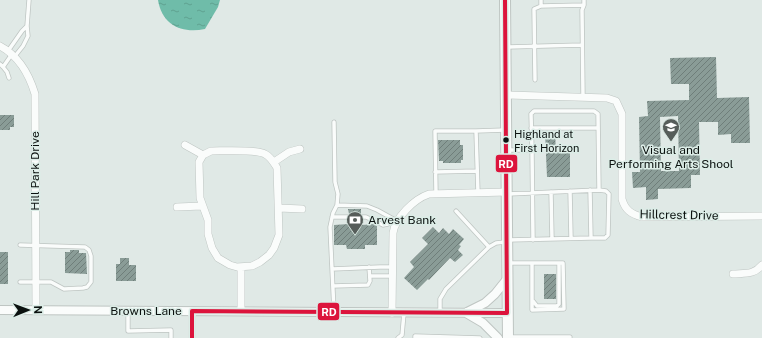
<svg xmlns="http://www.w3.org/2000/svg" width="762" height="338" viewBox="0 0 762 338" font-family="'Public Sans',sans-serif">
<defs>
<pattern id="water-ripples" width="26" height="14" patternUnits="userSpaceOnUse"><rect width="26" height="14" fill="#6fbca9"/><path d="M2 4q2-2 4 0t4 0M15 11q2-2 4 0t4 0" fill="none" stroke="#5fa190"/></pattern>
<pattern id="building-hatch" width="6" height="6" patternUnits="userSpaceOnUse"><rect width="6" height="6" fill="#8a9c97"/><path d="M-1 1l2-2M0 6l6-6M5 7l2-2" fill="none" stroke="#6f7e7a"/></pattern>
</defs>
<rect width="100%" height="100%" fill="#e0e9e6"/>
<path fill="url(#water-ripples)" d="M158,0h62l-2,7 -13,22c-23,5 -43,-4 -47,-29z"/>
<path fill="url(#building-hatch)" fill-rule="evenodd" d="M716,57l1,41 32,-1 1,46h-19v-9l-13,1v-13h-19l1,53h-9v13l-33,1v10l-12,1v-13l-13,1 -1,-16h8l-1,-55 9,-1 -1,-15 42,-1v-16h-18l-1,-26zM678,116l1,55h-18l-1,-54z
M0,115h14v12h-4v3h-10z
M545,132h10l1,20 14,-1v26h-23z
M438,140h22v5h3v15h-2v3h-18v-2h-4z
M348,209h13v5h-12z
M349,220h13v5l12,-1 3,2v19h-12v4h-18l-1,-4h-12v-20l15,-1z
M433,227l6,6 4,-5 6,6 4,-5 11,10 -5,6 2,1 -3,4 5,5 -8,7 -5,-4 -21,22 -1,-1 -11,11 -13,-12 10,-11 -4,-5 18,-18 -6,-6z
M70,250h9v3h7l1,21 -22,-1v-21h5z
M0,252h8v32h-8z
M120,258h9v7h7v16h-20v-17h4z
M544,274h12v25h-12z"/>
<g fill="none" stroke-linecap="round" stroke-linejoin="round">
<g stroke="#bec5c2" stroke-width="5">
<path id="service" d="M541,0v6l43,-1v-5
M507,47l75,-2
M8,51l14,-20 5,-5
M15,56l8,-10 5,-10 -1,-10 2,-26
M0,64l3,3 9,-13
M3,67l4,5 2,6
M535,80l-1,-71 7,-3
M583,97l-1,-87 2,-5
M334,122l1,60 3,12 -1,11
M531,128h67
M532,150l1,90
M435,172l42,-1
M590,190l1,48h14l3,-3 1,-41 -3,-3 -7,-1
M570,191l1,47
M551,192l1,47
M436,193l-1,-62h41
M478,193l-2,-62 29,-1
M507,194l92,-4 -1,-76 -4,-3h-60l-3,3 1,36h-25
M456,211l33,36
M332,217h34l17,8 5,-1 3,-6
M508,240l83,-2
M20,245l65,2 4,3 2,6v26l-4,5 -4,1 -19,1 -13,-7h-31
M508,263h55l1,46 -32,1v-47
M332,269l48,-2h12
M370,276h22
M333,286l35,-1 2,-4 -1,-14
M533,301l4,5h20l2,-2v-41
M334,311l-4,-84 3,-14 4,-8 30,1 10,4 20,11
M128,312v19l43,-1v8
M440,312v-13l6,-10 43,-42 7,-4 9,-1
M509,337h61
M398,338l4,-3 2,-22
M415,338v-2l65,2"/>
</g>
<g stroke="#bec5c2" stroke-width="8">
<path id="minor" d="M0,46c19,10 29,28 35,48l1,216
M505,95l102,3 9,3 6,13v85c3,11 9,15 20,18l120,-1
M185,145l18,10
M211,151c12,0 45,-2 54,3 6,3 9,9 12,14l2,67 -5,13 -5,7 -9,7 -8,4 -15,1 -7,-2 -12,-7 -6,-10 -4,-14v-14l-8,-22 -1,-36 4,-7z
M274,162l15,-10 11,-3
M177,207l25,-1
M279,208l23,1
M241,267v44
M733,274c12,-1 21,1 29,-9
M192,311v27
M392,313l1,-80c2,-15 21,-34 36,-39l78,-2"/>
</g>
<g stroke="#bec5c2" stroke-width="10">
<path id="tertiary" d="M0,310l507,3
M467,312l18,-9 10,-9 12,-15
M466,313l17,10 15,15"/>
</g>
<g stroke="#bec5c2" stroke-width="12">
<path id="primary" d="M505,0l3,338"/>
</g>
<use href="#service" stroke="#fafcfb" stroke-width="3.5"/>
<use href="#minor" stroke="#fafcfb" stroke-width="7"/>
<use href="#tertiary" stroke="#fafcfb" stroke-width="8"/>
<use href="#primary" stroke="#fafcfb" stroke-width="10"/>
<g stroke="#dcede7" stroke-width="7">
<path id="bus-1" d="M192,338v-27l315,2 -2,-313"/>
</g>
<use href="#bus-1" stroke="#dc143c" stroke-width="4"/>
</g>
<defs>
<g id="school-pin" transform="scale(0.9)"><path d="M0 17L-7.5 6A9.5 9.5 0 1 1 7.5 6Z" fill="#565d5a" stroke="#dcede7"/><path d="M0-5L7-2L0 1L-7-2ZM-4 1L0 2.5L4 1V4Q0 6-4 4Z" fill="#fff"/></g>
<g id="bank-pin" transform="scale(0.9)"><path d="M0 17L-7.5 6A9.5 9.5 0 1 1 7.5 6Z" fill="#565d5a" stroke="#dcede7"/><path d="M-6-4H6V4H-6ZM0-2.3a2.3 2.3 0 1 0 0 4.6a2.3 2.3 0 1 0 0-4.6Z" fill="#fff"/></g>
</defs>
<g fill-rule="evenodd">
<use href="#school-pin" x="671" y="127"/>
<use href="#bank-pin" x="355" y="220"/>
</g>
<circle fill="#0b110f" stroke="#dcede7" stroke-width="1.5" cx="506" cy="140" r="3.5"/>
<g text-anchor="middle" stroke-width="3" stroke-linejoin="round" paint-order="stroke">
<g font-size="11" fill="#0b110f" stroke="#dcede7" text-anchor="start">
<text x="514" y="138">Highland at<tspan x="514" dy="14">First Horizon</tspan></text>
</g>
<g font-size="12" fill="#0b110f" stroke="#dcede7">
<text x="671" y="154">Visual and<tspan x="671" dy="14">Performing Arts Shool</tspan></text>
<text x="368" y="224" text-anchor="start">Arvest Bank</text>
</g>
<g font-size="12" fill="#0b110f" stroke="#dcede7">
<text transform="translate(35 171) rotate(-90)" y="4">Hill Park Drive</text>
<text transform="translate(679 215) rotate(1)" y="4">Hillcrest Drive</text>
<text x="146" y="315">Browns Lane</text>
</g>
</g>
<g stroke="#dcede7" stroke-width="1.5">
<rect x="495" y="154" width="23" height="19" rx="4" fill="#dc143c"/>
<rect x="317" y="302" width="23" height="19" rx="4" fill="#dc143c"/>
</g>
<g font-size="11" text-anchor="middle" font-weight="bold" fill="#fff">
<text x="506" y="168">RD</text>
<text x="329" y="316">RD</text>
</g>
<g transform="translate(28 310) rotate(89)" stroke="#dcede7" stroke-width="3" paint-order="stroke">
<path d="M0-3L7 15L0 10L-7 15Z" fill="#0b110f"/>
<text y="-6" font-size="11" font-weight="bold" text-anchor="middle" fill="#0b110f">N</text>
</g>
</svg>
